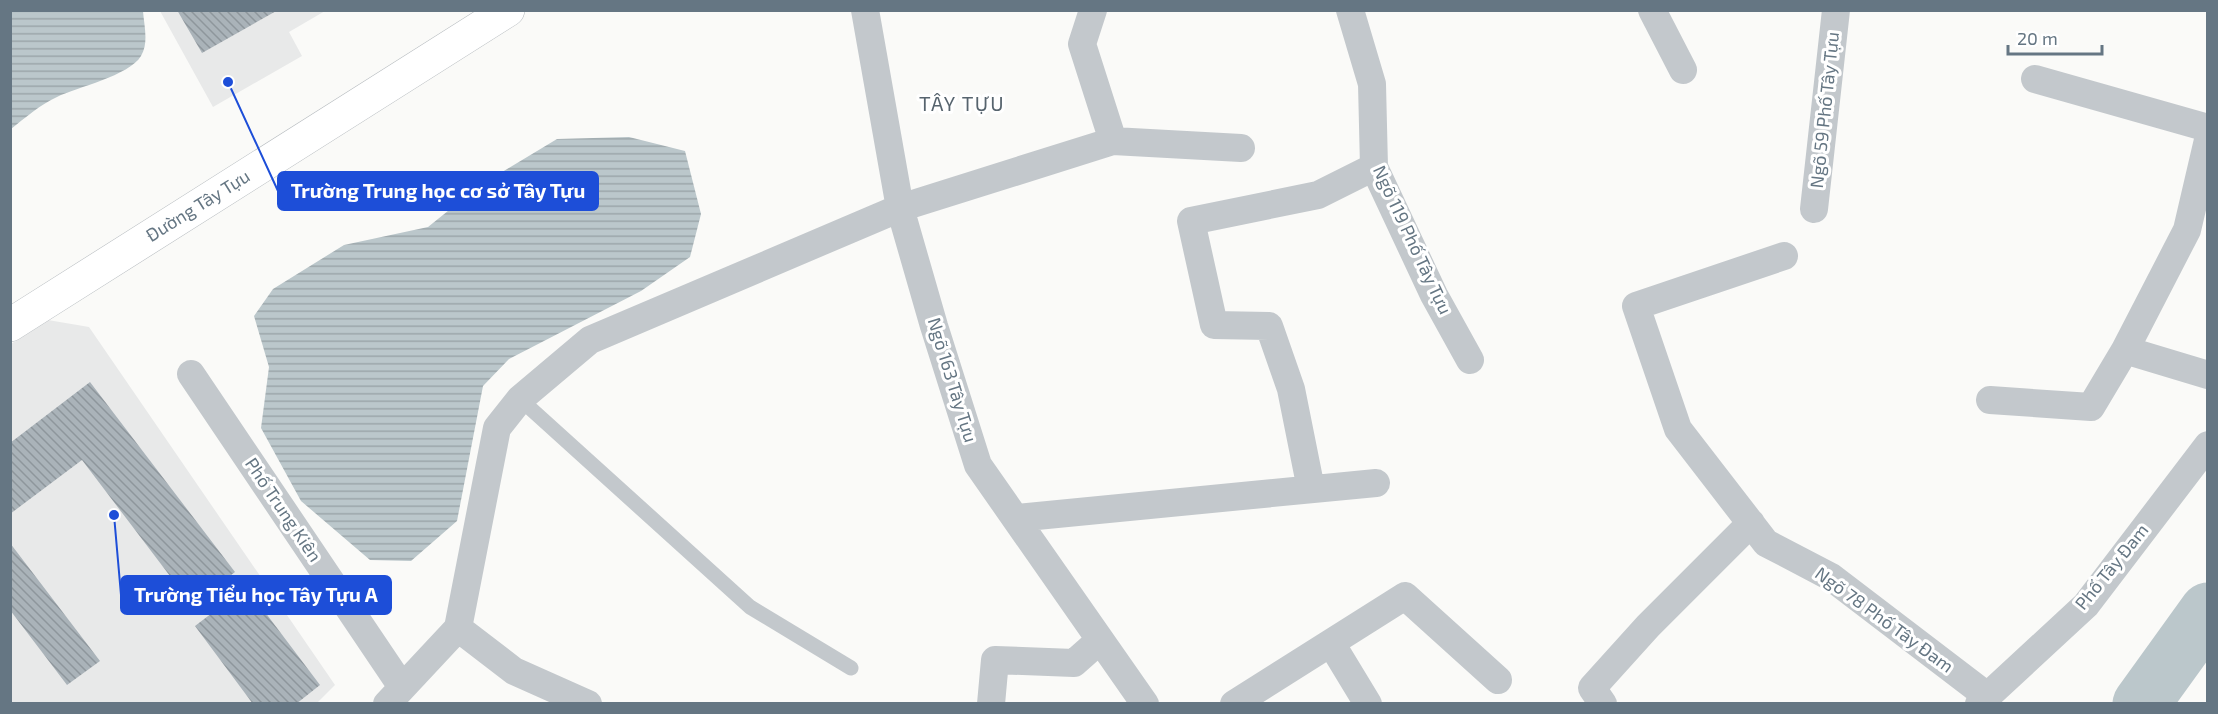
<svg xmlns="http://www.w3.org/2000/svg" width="2218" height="714" viewBox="0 0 2218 714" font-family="'Exo 2',sans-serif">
<defs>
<pattern id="water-rules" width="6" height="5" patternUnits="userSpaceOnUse" patternTransform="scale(1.5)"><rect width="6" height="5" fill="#bbc7cb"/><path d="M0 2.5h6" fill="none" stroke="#9ca6aa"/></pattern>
<pattern id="building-back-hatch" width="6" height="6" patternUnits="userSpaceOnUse" patternTransform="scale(1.5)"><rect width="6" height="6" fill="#aab3b9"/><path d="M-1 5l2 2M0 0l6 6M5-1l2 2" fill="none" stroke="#8e969c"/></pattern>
</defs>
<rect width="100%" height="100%" fill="#fafaf8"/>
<path fill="#e8e9e9" d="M160,11h165l-36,21 13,24 -89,51z
M48,320l41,7 246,358 -18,18 -306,1v-360z"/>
<path fill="url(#water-rules)" d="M11,10l132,1c1,14 6,32 -2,45 -12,20 -64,31 -84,41 -16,7 -32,21 -46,32z
M629,137l56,14 16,63 -11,43 -49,34 -132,68 -26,27 -26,135 -46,40 -41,-1 -69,-59 -40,-73 8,-61 -15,-51 19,-27 71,-44 84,-18 51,-41 78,-47z"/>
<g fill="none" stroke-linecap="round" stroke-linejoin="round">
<path stroke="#bbc7cb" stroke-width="57" d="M2141,704l67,-93"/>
</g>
<path fill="url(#building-back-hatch)" d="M177,10h101l-76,43z
M90,382l145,190 -43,33 -110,-145 -72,54v-71z
M10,543l90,118 -33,24 -57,-75z
M246,587l74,98 -24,19h-43l-58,-78z"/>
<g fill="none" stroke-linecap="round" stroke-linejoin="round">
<g stroke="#b5babe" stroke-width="34">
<path id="primary" d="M10,325l498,-315"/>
</g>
<path stroke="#c3c8cc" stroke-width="15" d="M520,399l230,208 101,61"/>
<path stroke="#c3c8cc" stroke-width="28" d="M865,10l35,198 34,118 44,139 167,239
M1093,10l-11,34 31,97
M1350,10l22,74 2,83 60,128 36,65
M1652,10l31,60
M2035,79l173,49
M1814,209l22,-199
M1784,256l-148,50 42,123 88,114 65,34 156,119
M2125,350l62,-120 21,-90
M191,374l211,313
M1990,400l101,7 34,-57 83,25
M1311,489l-20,-100 -22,-63 -55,-1 -23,-104 127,-26 56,-28
M1016,518l360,-35
M458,628l56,43 74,33
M1331,643l37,61
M387,704l71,-76 39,-200 23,-29 70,-59 310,-132 213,-67 128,7
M991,704l4,-44 79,3 26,-23
M1234,704l171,-108 93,84
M1603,704l-11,-16 56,-62 103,-103
M1979,704l107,-99 122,-160"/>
<use href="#primary" stroke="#fff" stroke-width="33"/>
</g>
<g text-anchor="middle" stroke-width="6" stroke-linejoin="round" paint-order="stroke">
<g font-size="18" fill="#657683" stroke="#fff">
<text transform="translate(1825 110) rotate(-84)" y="6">Ngõ 59 Phố Tây Tựu</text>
<text transform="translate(198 206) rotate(-32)" y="6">Đường Tây Tựu</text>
<text transform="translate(1412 240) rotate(65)" y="6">Ngõ 119 Phố Tây Tựu</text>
<text transform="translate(952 380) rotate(73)" y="6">Ngõ 163 Tây Tựu</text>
<text transform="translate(283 510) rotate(56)" y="6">Phố Trung Kiên</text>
<text transform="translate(2112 567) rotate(-51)" y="6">Phố Tây Đam</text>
<text transform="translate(1884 620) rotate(36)" y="6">Ngõ 78 Phố Tây Đam</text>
</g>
<g font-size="20" letter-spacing="1.5" fill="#57646e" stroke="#fff">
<text x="962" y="111">TÂY TỰU</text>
</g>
</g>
<path fill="none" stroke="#1d4ed8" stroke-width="2" d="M228 82L278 191M114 515L121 595"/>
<g fill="#1d4ed8" stroke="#fff" stroke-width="2">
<circle cx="228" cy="82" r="6"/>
<circle cx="114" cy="515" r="6"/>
</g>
<g fill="#1d4ed8" stroke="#1d4ed8" stroke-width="2">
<rect x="278" y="172" width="320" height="38" rx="6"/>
<rect x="121" y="576" width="270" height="38" rx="6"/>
</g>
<g font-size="20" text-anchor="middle" font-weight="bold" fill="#fff">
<text x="438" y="198">Trường Trung học cơ sở Tây Tựu</text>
<text x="256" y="602">Trường Tiểu học Tây Tựu A</text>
</g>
<rect width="2218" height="714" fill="none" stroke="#657683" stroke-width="24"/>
<path d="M2008 45v9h94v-9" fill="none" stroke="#657683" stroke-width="3"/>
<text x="2017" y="45" font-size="18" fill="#657683" stroke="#ffffff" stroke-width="4.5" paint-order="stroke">20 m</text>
</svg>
